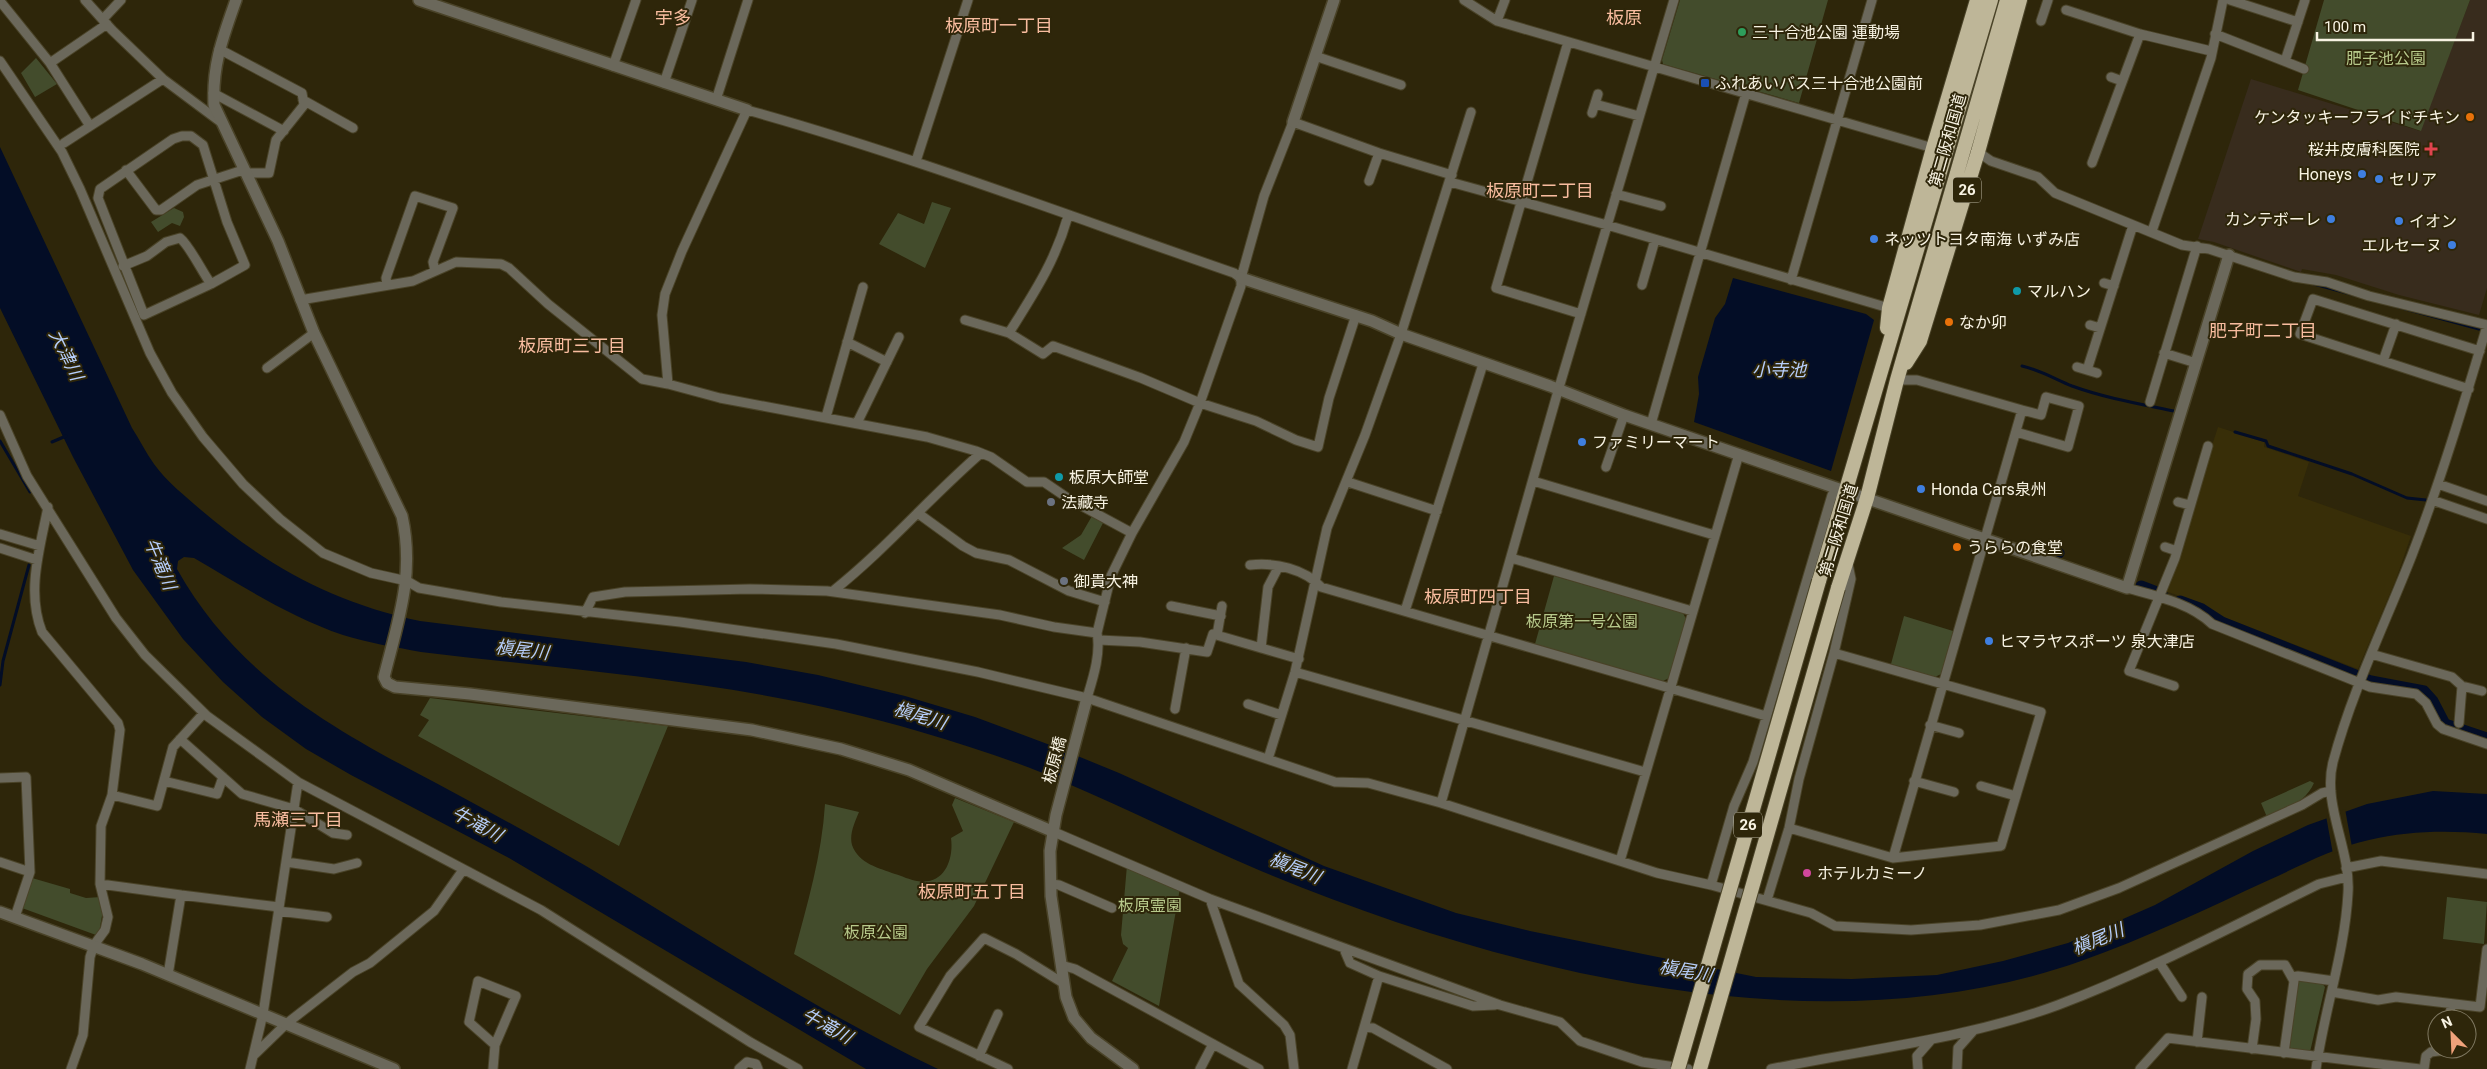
<svg xmlns="http://www.w3.org/2000/svg" width="2487" height="1069" viewBox="0 0 2487 1069" font-family="Roboto,'Noto Sans JP',sans-serif">
<rect width="100%" height="100%" fill="#2e260a"/>
<path fill="#382c1d" d="M2470,0h17v288l-8,27 -80,-20 -63,-20 -34,-6 -1,3 -87,-30 -16,-3 53,-160 169,52z"/>
<path fill="#382e08" d="M2218,427l46,15v5l45,15 -11,34 113,40 -16,46 -37,87 -145,-56 -12,-10 -36,-12z"/>
<path fill="#434c2c" d="M1680,0h148l-29,103 -136,-39 -1,-4z
M2324,0h146l-49,131 -123,-41z
M36,58l21,26 -22,13 -14,-24z
M932,202l19,6 -26,60 -46,-24 19,-31 26,11z
M174,208l9,4 1,5 -4,9 -8,-3 -14,9 -7,-10z
M1092,516l11,7 -19,37 -22,-12 19,-13z
M1554,576l129,37 3,6 -17,59 -6,3 -128,-37z
M1904,616l49,15 -12,43 -6,3 -44,-13z
M430,698l238,28 -49,120 -201,-110 11,-16 -9,-5z
M2310,781l4,2c-9,20 -28,26 -47,34l-6,-14z
M955,798l59,24 -40,84 -47,63 -27,46 -106,-61c13,-49 28,-99 31,-150l34,8c-4,10 -10,22 -7,33 7,19 27,23 43,29 7,2 15,6 22,7 27,5 37,-21 34,-43l12,-7 -11,-26z
M1127,865l53,23 -21,118 -47,-25 16,-33 -5,-4 -2,-9z
M32,878l38,11v4l16,5 15,-1 2,13 -4,23 -3,2 -74,-27z
M2447,897l40,5 -3,42 -41,-5z
M2300,980l22,3 3,4 -15,65 -18,-2 -3,-4 8,-63z"/>
<path fill="#030d26" d="M0,147l132,281c8,12 14,25 22,36 13,18 30,31 47,46 66,56 133,93 219,111l326,41 72,13 87,21 70,21 83,31 61,25 205,93 132,47 74,18 226,46 96,2 85,-4 66,-14 65,-18 87,-38 98,-54 55,-26 59,-21 66,-13 54,3v40c-39,-4 -80,-3 -118,6 -36,8 -67,25 -100,40 -61,28 -125,59 -188,81 -104,37 -221,46 -331,37 -167,-13 -335,-63 -489,-127 -66,-28 -131,-61 -197,-89 -46,-20 -95,-36 -143,-50 -162,-49 -333,-60 -500,-80 -26,-5 -53,-9 -78,-17 -53,-18 -101,-49 -149,-77l-10,-1 -6,4 -1,8c60,107 154,159 259,214 50,27 100,54 150,83 116,69 230,145 352,203h-72l-357,-211 -158,-83 -45,-26 -44,-32 -39,-35 -40,-43 -50,-69 -60,-113 -73,-149z
M1733,278l133,36 8,6 -43,151 -137,-49 5,-28 -1,-17 17,-59 10,-14z"/>
<path fill="#2e260a" d="M2345,809l7,38 -19,7 -7,-38z"/>
<g fill="none" stroke-linecap="round" stroke-linejoin="round">
<path stroke="#030d26" stroke-width="3" d="M2314,284l165,45
M2022,366c18,4 33,13 50,20 33,12 68,18 102,25
M2235,432l31,9 2,5 84,28 55,24 19,2
M0,441l30,51
M52,442l14,-6
M0,685l3,-24 26,-96"/>
<path stroke="#030d26" stroke-width="11" d="M2054,551l5,2
M2141,586l21,8
M2180,601l22,8 20,13 149,59 53,10 9,10 12,23 42,14"/>
<g stroke="#4a4328" stroke-width="11">
<path id="minor" d="M85,0l27,30 51,49 59,44
M1464,0l33,21 436,127
M2230,0l68,22
M0,1l50,62 40,63
M2066,10l74,24 71,17
M103,19l18,-19
M1497,21l8,-21
M2041,21l7,-21
M2215,34l89,35
M1568,42l-72,246 85,26
M219,49l83,44 2,12 -28,35 -7,33h-24
M1315,56l86,29
M0,61l62,91 18,37 70,164 22,40 31,44 40,47 37,35 43,34 48,20 36,8 12,7 82,14 179,20 156,22 142,28 109,26 248,84 33,1 73,20 216,70 54,12 100,28 24,13 76,4 69,-5 79,-15 60,-22 183,-83 20,-12 9,-2
M2285,61l20,-61
M50,63l57,-39
M613,66l23,-66
M2111,77l11,4
M664,83l28,-83
M213,93l71,38
M303,100l50,28
M716,100l32,-100
M1595,104l44,12
M1592,113l6,-19
M182,136h9l12,9 24,77 18,43 -34,19 -67,31 -46,-117 2,-9 73,-50z
M64,143l99,-64
M1978,152l13,9 47,16 17,16 127,52 27,4 85,28 33,5 42,14 118,29
M916,161l52,-161
M2092,163l48,-129
M126,170l30,40h5l36,-25 46,-15
M1369,181l10,-28
M1450,182l157,43 282,83
M1616,194l45,12
M2152,231l59,-173 12,-58
M123,266l24,-10 19,-14 14,-4c10,8 22,34 31,46
M1791,280l81,-280
M2104,283l10,3
M387,284l-1,-6 29,-82 38,12 -20,54 2,9
M1642,285l13,-45
M300,300l113,-19 43,-19 45,2 8,4 39,36 94,75 26,5
M965,320l44,13 34,21 10,-8 88,32 59,25 56,18 40,19 22,7 11,-49 27,-83
M2090,325l10,3
M1009,333c25,-40 46,-71 59,-117
M847,342l40,20
M2164,353l32,10
M2383,361l13,-37
M2077,367l20,6
M267,368l47,-35
M2087,370l46,-145
M2469,389l-169,-55 13,-35 167,52
M2150,402l47,-156
M0,415l27,61 89,142 29,37 62,61 91,66 243,128 209,132 48,27
M826,417l37,-130
M857,423l42,-86
M1651,424l95,-331
M2016,432l52,15 11,-41 -33,-9 -5,18 -19,-5
M1606,467l18,-52
M1533,481l181,54
M1348,482l89,29
M2438,484l49,17
M2432,500l55,19
M2178,502l12,3
M48,507c-8,41 -22,85 -6,125l76,91 2,7 -8,65 -11,31 -1,58 8,33 -3,13 -11,15 -4,12 -7,78 -12,34
M919,514l44,32 13,7 33,7 60,31 36,11
M1132,533l-63,-34 -25,-17h-17l-36,-25 -15,-6 -49,-14 -207,-39 -52,-14 -6,-69 3,-21 17,-43 65,-141c165,46 325,107 487,163l7,5
M0,534l40,12
M2165,547l12,4
M0,548l37,12
M1511,558l181,53
M1250,565c24,-3 55,4 71,22l445,129
M2127,588c29,8 63,15 85,36l158,63 46,7 10,9 11,21 6,5 44,15
M833,591c53,-42 97,-94 148,-138
M1171,606l50,10
M1405,611l78,-247
M585,613l8,-16 32,-5 125,-3 77,2 173,24 54,12 43,6
M1217,635l5,-29
M1099,640l41,2 67,10 6,-18 86,25
M1261,648l7,-61 11,-21
M2371,654l81,23 10,9 20,5
M1295,672l350,100
M2174,686l-45,-15 46,-113 33,-112
M1087,698c6,-20 14,-44 10,-65l14,-57 21,-43 52,-91 16,-39 41,-117v-8l23,-82 29,-74 86,31 73,22
M1248,704l33,11
M1175,709l11,-61
M2459,723l3,-37
M1930,725l29,8
M180,739l62,55 52,15 39,24 14,2
M1268,759l27,-87 32,-144 38,-93 36,-101 70,-222
M0,778l26,-1 4,95 -15,45
M164,781l53,13 6,-17
M1914,781l40,11
M1981,786l35,10
M112,795l45,11 16,-59 31,-34
M1441,803l117,-412 116,-391
M1789,828l104,30 108,-12 40,-134 -207,-59
M1054,832l156,67 290,106 60,17 20,19 62,21 46,7
M1893,858l129,-448 -105,-30h-20
M1620,861l119,-407
M0,862l30,10
M286,862l48,7 23,-6
M2346,868l35,-7 106,13
M100,884l81,11 -13,80
M1051,884l8,1 53,23
M1711,885l23,-79 19,-44 79,-267 13,-3
M181,895l98,12
M1210,899l29,85 45,41 6,10 4,34
M1767,900l22,-72 10,-49 35,-126 17,-74 -3,-15
M278,911l49,6
M1344,949l6,14 29,13 94,30 22,-1
M2159,962l23,35
M1061,965l14,4 184,100
M2292,977l6,-1 36,5
M2332,992l46,8 18,-3 84,10 7,-58
M2450,1019l1,-14
M1365,1027l8,1 74,41
M2197,1042l5,-45
M2252,1049l4,-30 -1,-18 -8,-12 1,-15 12,-9h25l9,16 -10,72
M254,1055l32,-31 67,-52 17,-9 64,-52 29,-41
M979,1056l19,-42
M250,1069l13,-55 35,-232
M493,1069l2,-24 21,-49 -38,-15 -9,41 26,23
M739,1069l8,-7 9,2 2,5
M1008,1069l-89,-42 31,-51 34,-38 32,16 47,29
M1200,1069l13,-25
M1352,1069l27,-93
M1771,1069c96,-20 195,-30 287,-64 90,-34 175,-79 261,-121l28,-7
M1918,1069l-1,-13 14,-16
M1957,1069l1,-21 15,-17
M2140,1069l28,-31 252,31
M2316,1069c8,-58 29,-117 32,-176 3,-43 -26,-88 -15,-131 19,-71 52,-138 79,-207 29,-75 52,-152 75,-229
M2424,1069l2,-13 5,-4 22,-3"/>
</g>
<g stroke="#4a4328" stroke-width="14">
<path id="tertiary" d="M236,0c-13,37 -24,65 -22,105l64,136 36,92 88,183c13,59 -4,105 -18,161l3,6 8,4 75,7 282,36 89,19 68,21 145,62
M419,0l328,110
M1293,122l41,-122
M1241,278l131,43 29,13 149,52 74,29 503,173 102,-333
M1087,698l-31,117 -6,36 1,45 15,101 8,21 17,20 42,31
M0,912l142,52 252,105"/>
</g>
<g stroke="#4a4328" stroke-width="16">
<path id="trunk" d="M1887,328l2,-20 44,-160 44,-148
M1906,363l14,-22 58,-189 42,-152
M1819,581l172,-581
M1838,588l29,-90 30,-118 110,-380"/>
</g>
<use href="#minor" stroke="#6b685b" stroke-width="9"/>
<use href="#tertiary" stroke="#6b685b" stroke-width="11"/>
<use href="#trunk" stroke="#beb698" stroke-width="14"/>
<g stroke="#4a4328" stroke-width="16" stroke-linecap="butt">
<path id="trunk-bridge" d="M1678,1069l141,-488
M1700,1069l138,-481"/>
</g>
<use href="#trunk-bridge" stroke="#beb698" stroke-width="14"/>
</g>
<circle fill="#2e9e5b" stroke="#2e260a" stroke-width="2" cx="1742" cy="32" r="5"/>
<rect fill="#1a4fb4" stroke="#2e260a" stroke-width="2" x="1700" y="78" width="10" height="10" rx="2.5"/>
<g fill="#e8710a" stroke="#2e260a" stroke-width="2">
<circle cx="2470" cy="117" r="5"/>
<circle cx="1949" cy="322" r="5"/>
<circle cx="1957" cy="547" r="5"/>
</g>
<path fill="#e0444e" stroke="#2e260a" stroke-width="2" d="M2428.5 141.5h5v5h5v5h-5v5h-5v-5h-5v-5h5z"/>
<g fill="#3f7fe0" stroke="#2e260a" stroke-width="2">
<circle cx="2362" cy="174" r="5"/>
<circle cx="2379" cy="179" r="5"/>
<circle cx="2331" cy="219" r="5"/>
<circle cx="2399" cy="221" r="5"/>
<circle cx="1874" cy="239" r="5"/>
<circle cx="2452" cy="245" r="5"/>
<circle cx="1582" cy="442" r="5"/>
<circle cx="1921" cy="489" r="5"/>
<circle cx="1989" cy="641" r="5"/>
</g>
<g fill="#0f9aa8" stroke="#2e260a" stroke-width="2">
<circle cx="2017" cy="291" r="5"/>
<circle cx="1059" cy="477" r="5"/>
</g>
<g fill="#6b7280" stroke="#2e260a" stroke-width="2">
<circle cx="1051" cy="502" r="5"/>
<circle cx="1064" cy="581" r="5"/>
</g>
<circle fill="#d1479c" stroke="#2e260a" stroke-width="2" cx="1807" cy="873" r="5"/>
<g text-anchor="middle" stroke-width="4" stroke-linejoin="round" paint-order="stroke">
<g fill="#2e260a" stroke="#bbb6a2" stroke-width="1">
<rect x="1953" y="177.5" width="28" height="25" rx="4"/>
<rect x="1734" y="812.5" width="28" height="25" rx="4"/>
</g>
<g font-size="15" font-weight="bold" fill="#f8f3e3">
<text x="1967" y="195">26</text>
<text x="1748" y="830">26</text>
</g>
<g font-size="16" fill="#f8f3e3" stroke="#2e260a" text-anchor="start">
<text x="1752" y="38">三十合池公園 運動場</text>
<text x="1715" y="89">ふれあいバス三十合池公園前</text>
<text x="2460" y="123" text-anchor="end">ケンタッキーフライドチキン</text>
<text x="2420" y="155" text-anchor="end">桜井皮膚科医院</text>
<text x="2352" y="180" text-anchor="end">Honeys</text>
<text x="2389" y="185">セリア</text>
<text x="2321" y="225" text-anchor="end">カンテボーレ</text>
<text x="2409" y="227">イオン</text>
<text x="1884" y="245">ネッツトヨタ南海 いずみ店</text>
<text x="2442" y="251" text-anchor="end">エルセーヌ</text>
<text x="2027" y="297">マルハン</text>
<text x="1959" y="328">なか卯</text>
<text x="1592" y="448">ファミリーマート</text>
<text x="1069" y="483">板原大師堂</text>
<text x="1931" y="495">Honda Cars泉州</text>
<text x="1061" y="508">法藏寺</text>
<text x="1967" y="553">うららの食堂</text>
<text x="1074" y="587">御貴大神</text>
<text x="1999" y="647">ヒマラヤスポーツ 泉大津店</text>
<text x="1817" y="879">ホテルカミーノ</text>
</g>
<g font-size="16" fill="#b7c98b" stroke="#2e260a">
<text x="2386" y="64">肥子池公園</text>
<text x="1582" y="627">板原第一号公園</text>
<text x="1150" y="911">板原霊園</text>
<text x="876" y="938">板原公園</text>
</g>
<g font-size="16" fill="#f8f3e3" stroke="#2e260a">
<text transform="translate(1947 140) rotate(-74)" y="6">第二阪和国道</text>
<text transform="translate(1838 530) rotate(-73)" y="6">第二阪和国道</text>
<text transform="translate(1054 760) rotate(-75)" y="6">板原橋</text>
</g>
<g font-size="18" fill="#f8bc9f" stroke="#2e260a">
<text x="673" y="24">宇多</text>
<text x="1624" y="24">板原</text>
<text x="999" y="32">板原町一丁目</text>
<text x="1540" y="197">板原町二丁目</text>
<text x="2263" y="337">肥子町二丁目</text>
<text x="572" y="352">板原町三丁目</text>
<text x="1478" y="603">板原町四丁目</text>
<text x="298" y="826">馬瀬三丁目</text>
<text x="972" y="898">板原町五丁目</text>
</g>
<g font-size="18" font-style="italic" fill="#b6cefb" stroke="#2e260a">
<text transform="translate(66 355) rotate(64)" y="6">大津川</text>
<text x="1779" y="376">小寺池</text>
<text transform="translate(160 564) rotate(67)" y="6">牛滝川</text>
<text transform="translate(522 650) rotate(7)" y="6">槇尾川</text>
<text transform="translate(920 716) rotate(17)" y="6">槇尾川</text>
<text transform="translate(477 824) rotate(28)" y="6">牛滝川</text>
<text transform="translate(1295 868) rotate(22)" y="6">槇尾川</text>
<text transform="translate(2098 939) rotate(-22)" y="6">槇尾川</text>
<text transform="translate(1686 971) rotate(10)" y="6">槇尾川</text>
<text transform="translate(827 1026) rotate(29)" y="6">牛滝川</text>
</g>
</g>
<g transform="translate(2452 1034) rotate(336)"><circle r="24" fill="#2e260a" stroke="#7f7861"/>
<path d="M0-4L9 19L0 12L-9 19Z" fill="#f0a27b"/>
<text y="-8" font-size="14" font-weight="bold" text-anchor="middle" fill="#f8f3e3">N</text>
</g>
<path d="M2317 32v8h156v-8" fill="none" stroke="#f8f3e3" stroke-width="2.5"/>
<text x="2324" y="32" font-size="15" fill="#f8f3e3" stroke="#2e260a" stroke-width="4" paint-order="stroke">100 m</text>
</svg>
